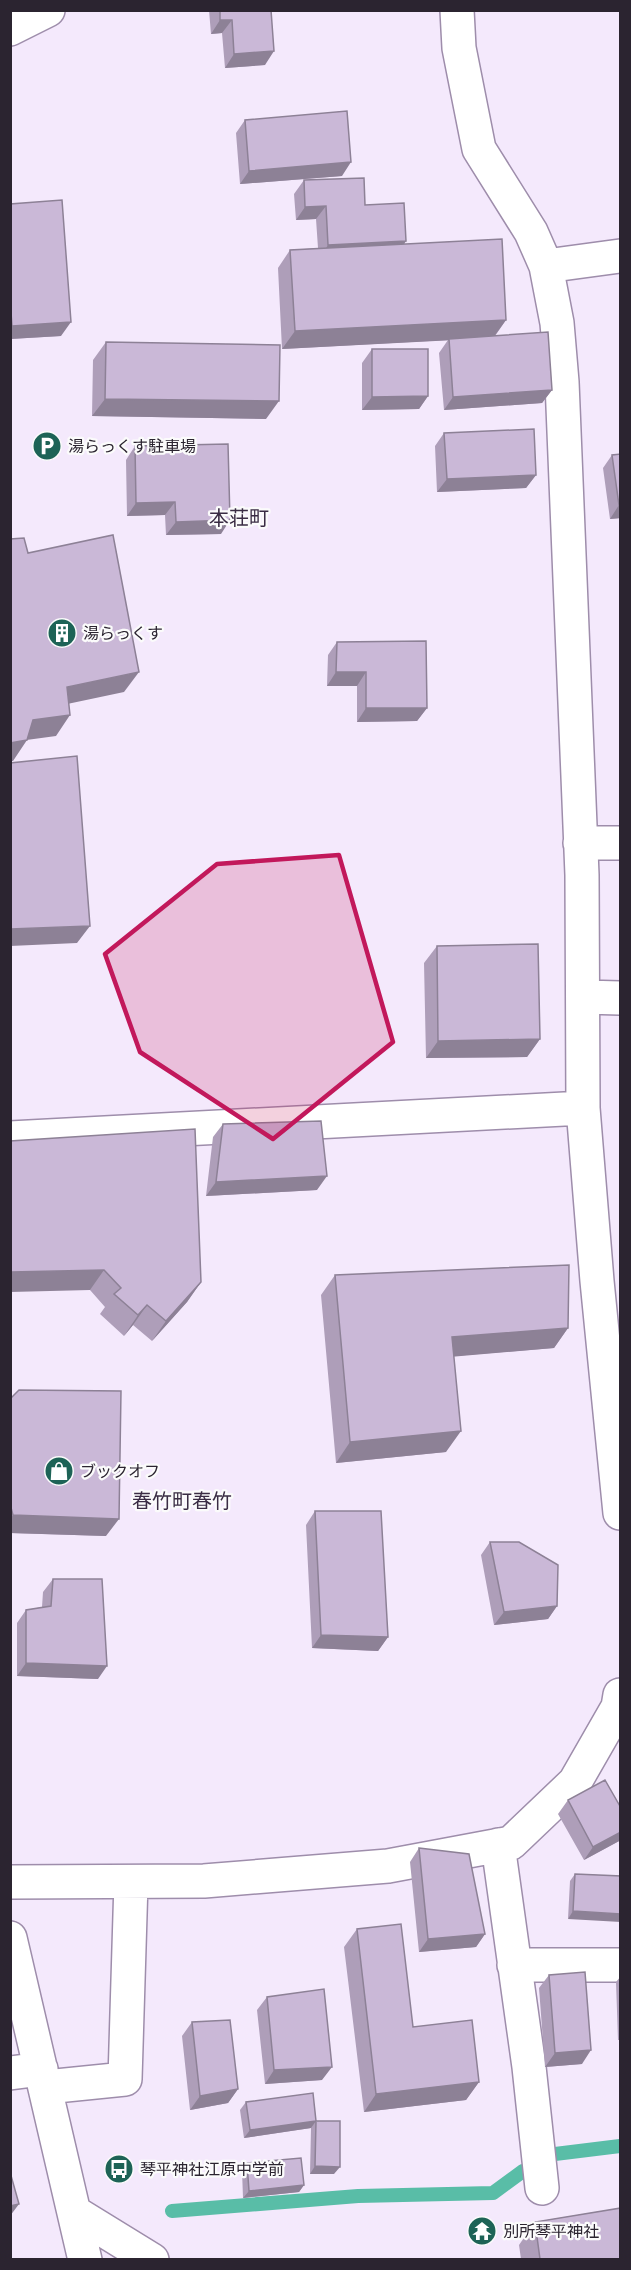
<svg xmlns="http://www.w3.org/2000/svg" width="631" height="2270" viewBox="0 0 631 2270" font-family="'Noto Sans','Noto Sans JP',sans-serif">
<rect width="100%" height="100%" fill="#f4e9fc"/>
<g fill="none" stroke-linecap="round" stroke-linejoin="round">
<path stroke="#59bda7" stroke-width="14" d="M555,2154l65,-8
M172,2211l186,-15 135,-3 30,-22"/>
<g stroke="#9e8dab" stroke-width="36">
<path id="minor" d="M457,10l2,38 20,101 52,83 15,34 11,57 5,59 20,493 1,233 14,173 23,232
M10,29l38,-19
M546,266l74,-10
M580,843h40
M584,997l36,1
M10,1138l573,-30
M498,1845l31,222 13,121
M10,1882l194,-1 184,-15 123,-23 64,-61 43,-75 2,-12
M10,1938l75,322
M514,1965h106
M10,2073l31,-4
M46,2087l79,-8 6,-197
M74,2212l78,48"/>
</g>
<use href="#minor" stroke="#fff" stroke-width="33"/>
</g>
<path fill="#ae9eb9" d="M209,10h62l-6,55 -40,3 -3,-35 -11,1z
M245,120l97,56 -102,8 -4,-51z
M304,180l61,25 40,39 101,76 -11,16 57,54 -10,13 -98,7 -5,-57 9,-13 -166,9 -4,-81 12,-18 28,-2 -2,-29 -20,1 -2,-26z
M10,204l51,132 -51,3z
M106,342l160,77 -174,-3 1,-56z
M372,349l56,47 -9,13 -57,1v-47z
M444,433l92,42 -10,13 -89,4 -2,-46z
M135,446l86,88 -55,1 -1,-20 -38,1 -1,-56z
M621,454v64l-11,1 -7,-51 9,-13z
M337,642l90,66 -10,13 -60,1v-36h-30l1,-31z
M437,946l103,93 -13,18 -101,1 -2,-95z
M223,1124l94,66 -111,6 7,-59z
M10,1141l191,141 -14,20 -35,39 -19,-16 -9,11 -24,-22 5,-7 -15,-17z
M335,1275l233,53 -14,20 -100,8 -8,96 -110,11 -15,-168z
M10,1399l96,137 -96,-3z
M315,1511l73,126 -10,14 -66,-3 -6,-123z
M490,1542l67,64 -9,13 -54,6 -13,-70z
M53,1579l45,100 -81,-3v-53l9,-13 16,-3 1,-15z
M568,1800l53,8v32l-37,20 -26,-46z
M419,1848l66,86 -9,13 -57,5 -9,-90z
M575,1874l46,2 -53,43 2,-38z
M357,1929l56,98 66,55 -13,18 -102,12 -20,-165z
M549,1975l33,89 -37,3 -6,-79z
M621,1976v64h-3l-2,-58z
M267,1997l55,83 -57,4 -8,-74z
M192,2022l46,67 -10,14 -38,7 -8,-74z
M246,2102l70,19 18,53h-24l1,-46 -67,10 -4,-28z
M247,2163l57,22 -5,7 -56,6 -1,-28z
M621,2205v54h-100l-2,-14 16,-23 85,-14z"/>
<path fill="#8d8196" d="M220,20h12l-10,13 -11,1z
M274,51l-9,14 -40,3 9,-14z
M351,162l-9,14 -102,8 9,-13z
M326,206l-10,13 -20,1 9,-13z
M406,241l-9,14 -78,4 9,-14z
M506,320l-13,18 -211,11 13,-18z
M71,322l-10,14 -51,3v-10l2,-3z
M552,390l-10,13 -98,7 9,-13z
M428,396l-9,13 -57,1 10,-13z
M105,399l174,2 -13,18 -174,-3z
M536,475l-10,13 -89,4 10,-13z
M175,502l-10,13 -38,1 9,-13z
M619,505h2v13l-11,1z
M230,520l-9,14 -55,1 10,-13z
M139,672l-15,20 -71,15 14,-20z
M336,672h30l-9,14h-30z
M366,708h61l-10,13 -60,1z
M70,715l-14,21 -37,5 14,-21z
M27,740l-14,21h-3v-18z
M90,926l-13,17 -67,3v-17z
M540,1039l-13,18 -101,1 12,-17z
M327,1176l-10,14 -111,6 10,-14z
M104,1270l-14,20 -80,2v-20z
M201,1282l-14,20 -35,39 14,-20z
M147,1305l-14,20 -9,11 14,-21z
M568,1328l-14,20 -116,10 14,-21z
M461,1431l-15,21 -110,11 14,-21z
M13,1515l106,4 -13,17 -96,-3v-14z
M557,1606l-9,13 -54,6 10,-13z
M321,1635l67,2 -10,14 -66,-3z
M26,1663l81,3 -9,13 -81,-3z
M621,1832v8l-37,20 9,-13z
M573,1911l48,3v8l-53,-3z
M485,1934l-9,13 -57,5 9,-13z
M591,2050l-9,14 -37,3 10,-14z
M332,2067l-10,13 -57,4 9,-14z
M479,2082l-13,18 -102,12 12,-18z
M238,2089l-10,14 -38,7 10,-14z
M316,2121l-5,7 -67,10 6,-8z
M315,2166l25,1 -6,7h-24z
M304,2185l-5,7 -56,6 6,-7z
M19,2204l-9,12v-10z"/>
<path fill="#cab8d7" stroke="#8d8196" stroke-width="1.5" d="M220,10h51l3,41 -40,3 -2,-34h-12z
M347,111l4,51 -102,9 -4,-51z
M364,178l1,27 39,-2 2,38 -78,4 -2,-39 -21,1 -1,-27z
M62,200l9,122 -59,4 -2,-27v-95z
M502,239l4,81 -211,11 -5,-81z
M548,332l4,58 -99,7 -4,-58z
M106,342l174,3 -1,56 -174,-2z
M372,349h56v47l-56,1z
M534,429l2,46 -89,4 -3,-46z
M228,444l2,76 -54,2 -1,-20 -39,1 -1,-57z
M621,454v51h-2l-7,-50z
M113,535l26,137 -72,15 3,28 -37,5 -6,20 -17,3v-204l14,-1 4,15z
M426,641l1,67h-61v-36h-30l1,-30z
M77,756l13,170 -80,3v-166z
M538,944l2,95 -102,2 -1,-95z
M321,1121l6,55 -111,6 7,-58z
M195,1129l6,153 -35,39 -19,-16 -9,10 -24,-21 7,-6 -17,-18 -94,2v-131z
M569,1265l-1,63 -116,9 9,94 -111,11 -15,-167z
M19,1390l102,1 -2,128 -106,-4 -3,-11v-105z
M315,1511h66l7,126 -67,-2z
M490,1542h29l39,23 -1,41 -53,6z
M53,1579h49l5,87 -81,-3v-53l25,-4z
M605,1780l16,28v24l-28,15 -25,-47z
M419,1848l50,6 16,80 -57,5z
M575,1874l46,2v38l-48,-3z
M401,1924l12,103 59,-7 7,62 -103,12 -19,-165z
M585,1972l6,78 -36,3 -6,-78z
M324,1989l8,78 -58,3 -7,-73z
M230,2020l8,69 -38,7 -8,-74z
M313,2093l3,28 -66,9 -4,-28z
M316,2121h24v46l-25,-1z
M301,2158l3,27 -55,6 -2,-28z
M10,2172l9,32 -9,2z
M621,2208v51h-81l-5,-37z"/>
<path fill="#c2185b" fill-opacity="0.2" stroke="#c2185b" stroke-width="4.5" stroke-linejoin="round" d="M339,855l54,187 -120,97 -133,-87 -35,-98 112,-90z"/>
<defs>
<g id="parking-disc" transform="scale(1.5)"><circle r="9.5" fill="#1d6356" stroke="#fbfbfb"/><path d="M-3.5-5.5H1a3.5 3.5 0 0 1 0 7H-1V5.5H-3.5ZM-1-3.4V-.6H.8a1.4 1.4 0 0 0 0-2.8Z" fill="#fff"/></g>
<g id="building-disc" transform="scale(1.5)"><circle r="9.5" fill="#1d6356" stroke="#fbfbfb"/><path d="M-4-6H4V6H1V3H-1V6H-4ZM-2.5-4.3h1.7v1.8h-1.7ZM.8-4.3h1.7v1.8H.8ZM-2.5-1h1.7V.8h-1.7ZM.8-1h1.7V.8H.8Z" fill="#fff"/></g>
<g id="shop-disc" transform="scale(1.5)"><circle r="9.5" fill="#1d6356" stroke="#fbfbfb"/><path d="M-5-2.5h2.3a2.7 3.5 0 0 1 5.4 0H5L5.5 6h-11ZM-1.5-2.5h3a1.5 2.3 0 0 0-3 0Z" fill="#fff"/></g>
<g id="bus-disc" transform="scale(1.5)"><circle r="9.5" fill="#1d6356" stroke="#fbfbfb"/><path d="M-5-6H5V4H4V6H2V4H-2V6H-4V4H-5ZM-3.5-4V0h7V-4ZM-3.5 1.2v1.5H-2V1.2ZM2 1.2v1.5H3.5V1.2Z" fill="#fff"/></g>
<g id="temple-disc" transform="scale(1.5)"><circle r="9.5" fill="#1d6356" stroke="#fbfbfb"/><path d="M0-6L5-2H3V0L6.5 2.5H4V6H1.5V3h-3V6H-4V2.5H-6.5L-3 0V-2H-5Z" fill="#fff"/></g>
</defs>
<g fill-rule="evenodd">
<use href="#parking-disc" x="47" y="446"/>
<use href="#building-disc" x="62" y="633"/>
<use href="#shop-disc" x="59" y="1471"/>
<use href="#bus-disc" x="119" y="2169"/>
<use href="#temple-disc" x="482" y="2231"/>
</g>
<g text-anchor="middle" stroke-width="4.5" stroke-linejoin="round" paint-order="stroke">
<g font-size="16" fill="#2b2430" stroke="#fbfbfb" text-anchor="start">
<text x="68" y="452">湯らっくす駐車場</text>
<text x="83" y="639">湯らっくす</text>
<text x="80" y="1477">ブックオフ</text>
<text x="140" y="2175">琴平神社江原中学前</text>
<text x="503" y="2237">別所琴平神社</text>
</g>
<g font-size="20" fill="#3a2c44" stroke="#fbfbfb">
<text x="239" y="525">本荘町</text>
<text x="182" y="1508">春竹町春竹</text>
</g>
</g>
<rect width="631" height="2270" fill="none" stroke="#2b2430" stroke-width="24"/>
</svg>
